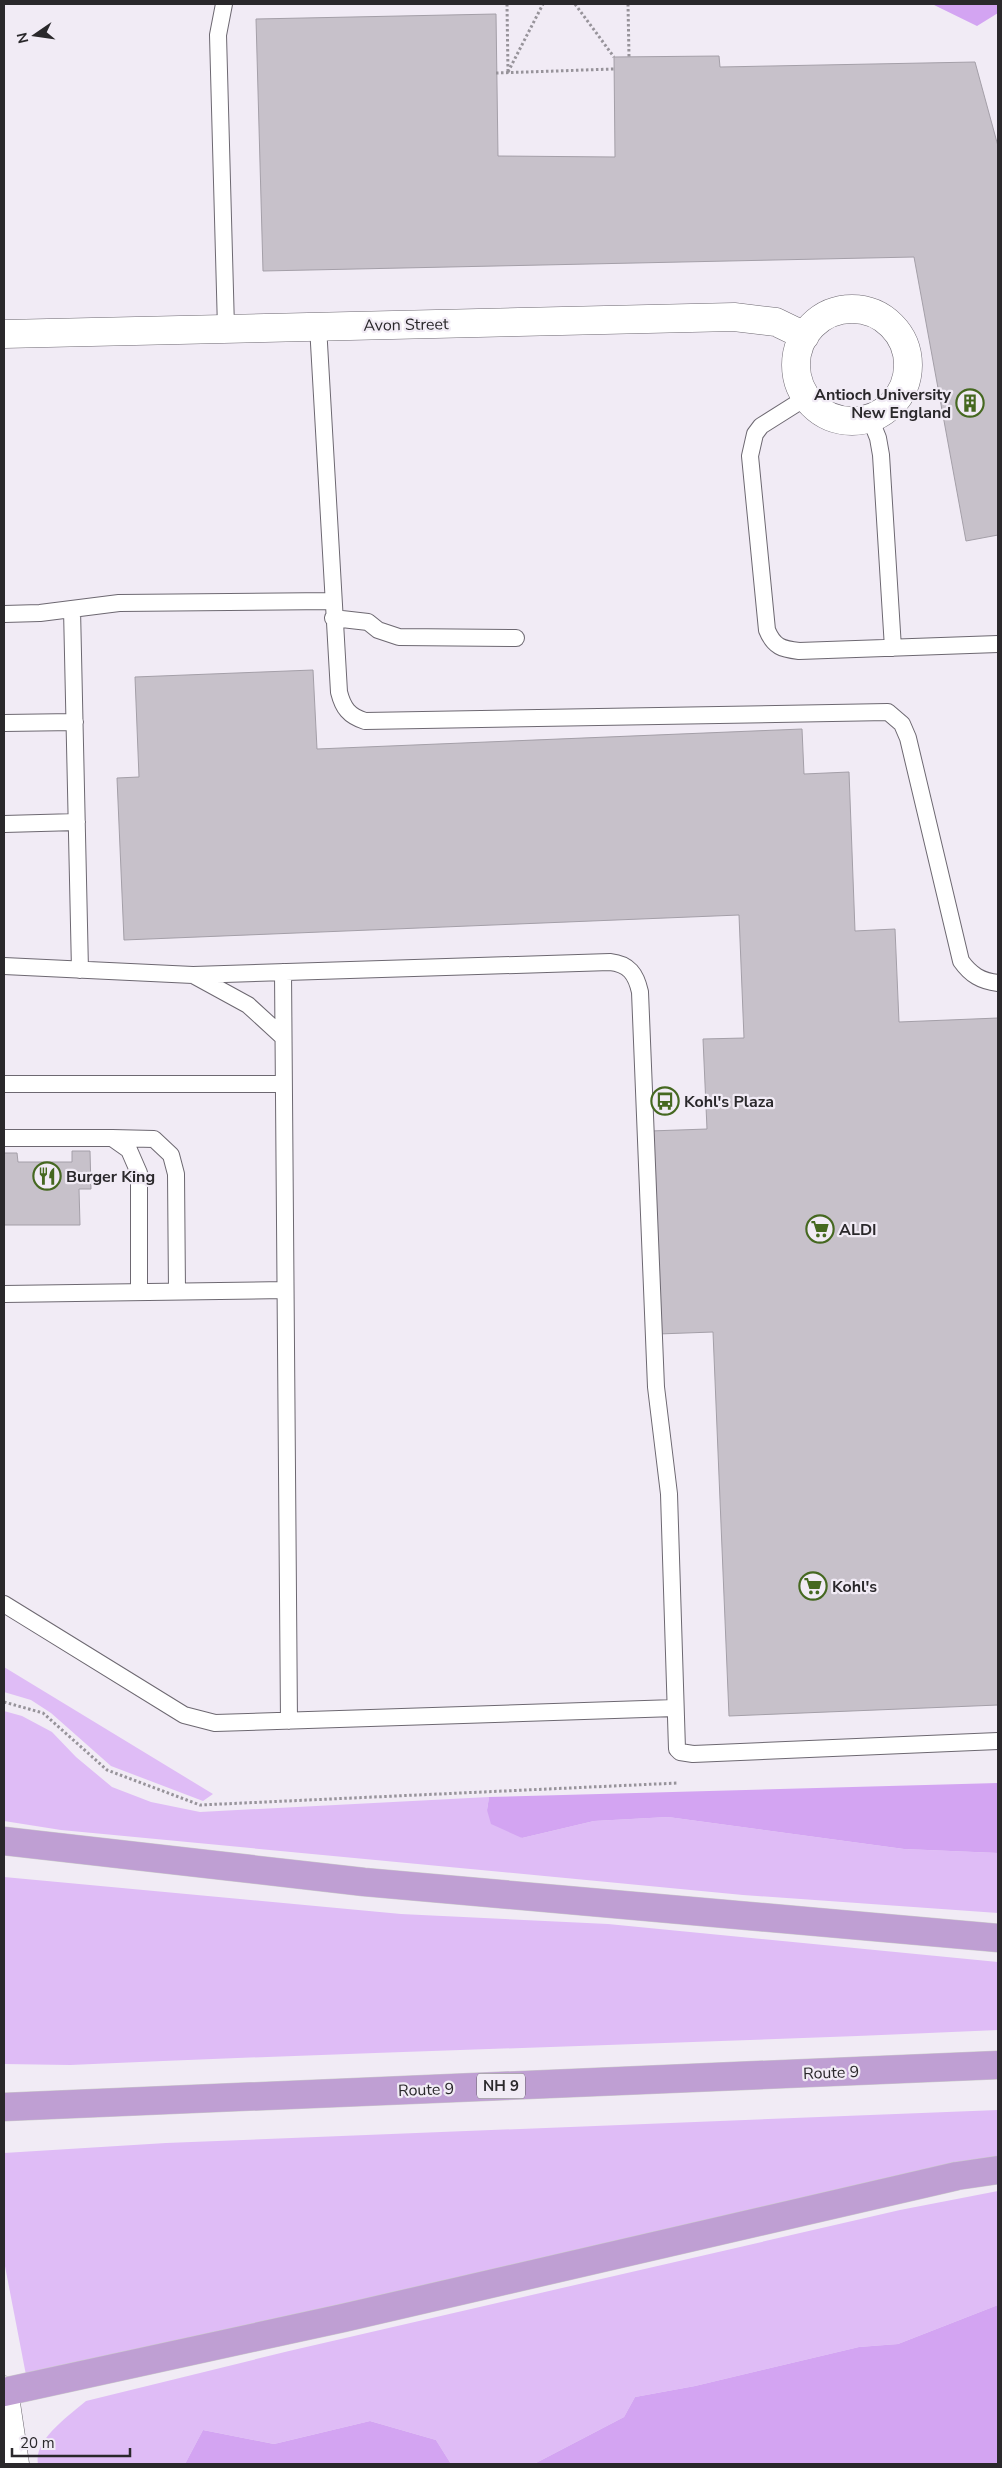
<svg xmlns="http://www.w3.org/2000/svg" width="1002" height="2468" viewBox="0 0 1002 2468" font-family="'Nunito Sans',sans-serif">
<rect width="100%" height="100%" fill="#f1ebf5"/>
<path fill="#dfbcf6" d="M4,1667l209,127 -10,7 -92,-35 -60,-53 -20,-13 -27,-8z
M4,1711l18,5 30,16 24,25 36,30 39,15 49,10 289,-15 -2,13 35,28 72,-17 74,-4 236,32 94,4v60l-255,-18 -682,-65 -57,-9z
M4,1877l397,37 207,10 390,38v68c-309,14 -619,21 -928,35l-66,-1z
M998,2110v46l-972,219 -22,-114v-108l162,-10z
M998,2191v114l-100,39 -39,3 -164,39 -60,11 -11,20 -90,47h-83l-15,-24 -66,-19 -96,23 -71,-14 -18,34h-147c-5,-24 32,-49 48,-63l203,-50 611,-141z"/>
<path fill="#d3a4f2" d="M932,4h66v9l-21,13z
M998,1783v70l-94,-4 -236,-32 -74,4 -72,17 -31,-14 -4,-14 2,-13z
M998,2305v159h-464l90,-47 11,-20 60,-11 164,-39 39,-3z
M370,2421l66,19 15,24h-266l18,-34 71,14z"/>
<path fill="#c7c1ca" stroke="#a49fa8" d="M496,14l2,142 117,1 -1,-100 105,-1 1,11 255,-5 23,84v389l-32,6 -52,-284 -651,14 -7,-252z
M313,670l4,79 485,-20 2,45 45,-2 6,159 40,-2 4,93 99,-4v687l-269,11 -16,-384 -55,2 -8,-203 57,-2 -4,-90 41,-1 -5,-123 -615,25 -7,-162 22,-1 -4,-100z
M72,1151h18l1,38h-12l1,36h-76v-72h13l1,9h54z"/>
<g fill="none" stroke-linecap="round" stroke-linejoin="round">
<g stroke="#6d6871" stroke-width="18">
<path id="service" d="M224,4l-6,31 8,293
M318,326l21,366c4,16 10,24 26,29l523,-9 14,12 6,14 53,223c10,14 20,20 37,22
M807,397l-46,29 -6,8 -5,22 17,174c7,17 15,19 32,21l199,-7
M870,418l8,20 3,17 12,193
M72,609l8,361
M4,614l36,-1 79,-10 213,-2
M333,618l35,4 10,8 21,7 117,1
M4,723l71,-1
M4,824l73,-2
M4,966l189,9 417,-13c19,2 26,12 30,30l16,395 13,107 8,255 3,3 13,2 305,-13
M283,972l6,749
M195,976l53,29 35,32
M4,1084h279
M4,1138h108l17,12 10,23v119
M112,1138l42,1 17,16 5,19 1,117
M4,1294l281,-4
M4,1604l180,111 31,8 460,-15"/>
</g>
<g stroke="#6d6871" stroke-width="29">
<path id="minor" d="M796 365a56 56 0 1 1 112 0a56 56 0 1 1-112 0Z
M4,334l730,-17 42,5 29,14"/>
</g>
<g stroke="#6d6871" stroke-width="29">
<path id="tertiary" d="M4,2390l11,74"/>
</g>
<g stroke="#cccbcc" stroke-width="29">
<path id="trunk" d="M4,1841l360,41 634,56
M4,2107l994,-42
M4,2392l339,-74 614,-142 41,-6"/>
</g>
<path stroke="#97939a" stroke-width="3" stroke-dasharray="2.5 2.5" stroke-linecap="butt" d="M507,4l1,68
M575,4l39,53
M628,4l1,53
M508,72l35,-68
M496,73l118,-4
M4,1702l39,11 64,57 93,35 478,-22"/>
<use href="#service" stroke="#fff" stroke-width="16"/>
<use href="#minor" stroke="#fff" stroke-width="28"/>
<use href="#tertiary" stroke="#fff" stroke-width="28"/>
<use href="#trunk" stroke="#bf9fd3" stroke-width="28"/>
</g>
<defs>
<g id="building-ring" transform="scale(1.4375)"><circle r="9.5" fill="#f1ebf5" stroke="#456820" stroke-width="1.5"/><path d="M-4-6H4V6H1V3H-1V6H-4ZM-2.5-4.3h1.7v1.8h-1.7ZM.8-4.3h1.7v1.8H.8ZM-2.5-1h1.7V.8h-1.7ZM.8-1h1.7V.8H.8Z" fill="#456820"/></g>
<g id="bus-ring" transform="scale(1.4375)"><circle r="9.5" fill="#f1ebf5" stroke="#456820" stroke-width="1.5"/><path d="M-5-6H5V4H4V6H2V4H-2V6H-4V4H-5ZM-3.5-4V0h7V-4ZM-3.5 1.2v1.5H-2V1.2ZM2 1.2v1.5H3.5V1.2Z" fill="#456820"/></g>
<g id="restaurant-ring" transform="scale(1.4375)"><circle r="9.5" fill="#f1ebf5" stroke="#456820" stroke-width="1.5"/><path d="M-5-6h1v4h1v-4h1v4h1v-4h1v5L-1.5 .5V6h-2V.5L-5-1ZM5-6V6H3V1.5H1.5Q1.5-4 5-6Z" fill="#456820"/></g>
<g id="supermarket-ring" transform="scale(1.4375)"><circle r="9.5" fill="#f1ebf5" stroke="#456820" stroke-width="1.5"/><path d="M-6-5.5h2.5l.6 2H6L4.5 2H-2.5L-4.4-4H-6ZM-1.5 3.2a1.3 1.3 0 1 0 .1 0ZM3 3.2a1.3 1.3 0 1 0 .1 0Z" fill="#456820"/></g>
</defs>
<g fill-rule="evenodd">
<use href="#building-ring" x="970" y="403"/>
<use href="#bus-ring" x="665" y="1101"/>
<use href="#restaurant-ring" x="47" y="1176"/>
<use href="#supermarket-ring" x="820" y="1229"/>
<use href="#supermarket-ring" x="813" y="1586"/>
</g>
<g text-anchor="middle" stroke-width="4.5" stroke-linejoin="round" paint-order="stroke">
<rect fill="#f1ebf5" stroke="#666268" stroke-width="1" x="477" y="2073.5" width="48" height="25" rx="4"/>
<g font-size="15" font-weight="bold" fill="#2a282b">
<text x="501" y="2091">NH 9</text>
</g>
<g font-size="16" fill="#2a282b" stroke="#f1ebf5">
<text transform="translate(406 324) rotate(-1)" y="6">Avon Street</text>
<text transform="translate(831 2072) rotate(-2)" y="6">Route 9</text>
<text transform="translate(426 2089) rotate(-2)" y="6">Route 9</text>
</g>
<g font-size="16" font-weight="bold" fill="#2a282b" stroke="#f1ebf5" text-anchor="start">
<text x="951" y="400" text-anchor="end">Antioch University<tspan x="951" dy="18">New England</tspan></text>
<text x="684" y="1107">Kohl's Plaza</text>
<text x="66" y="1182">Burger King</text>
<text x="839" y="1235">ALDI</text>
<text x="832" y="1592">Kohl's</text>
</g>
</g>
<rect width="1002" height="2468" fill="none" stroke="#2a282b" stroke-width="10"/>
<g transform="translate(35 35) rotate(257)" stroke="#f1ebf5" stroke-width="4" paint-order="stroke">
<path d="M0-4L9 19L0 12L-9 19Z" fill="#2a282b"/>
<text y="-8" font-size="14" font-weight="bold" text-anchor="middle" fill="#2a282b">N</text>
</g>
<path d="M12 2448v8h118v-8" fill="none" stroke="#2a282b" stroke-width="2.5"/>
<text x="20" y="2448" font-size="15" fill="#2a282b" stroke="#f1ebf5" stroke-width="4" paint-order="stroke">20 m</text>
</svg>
